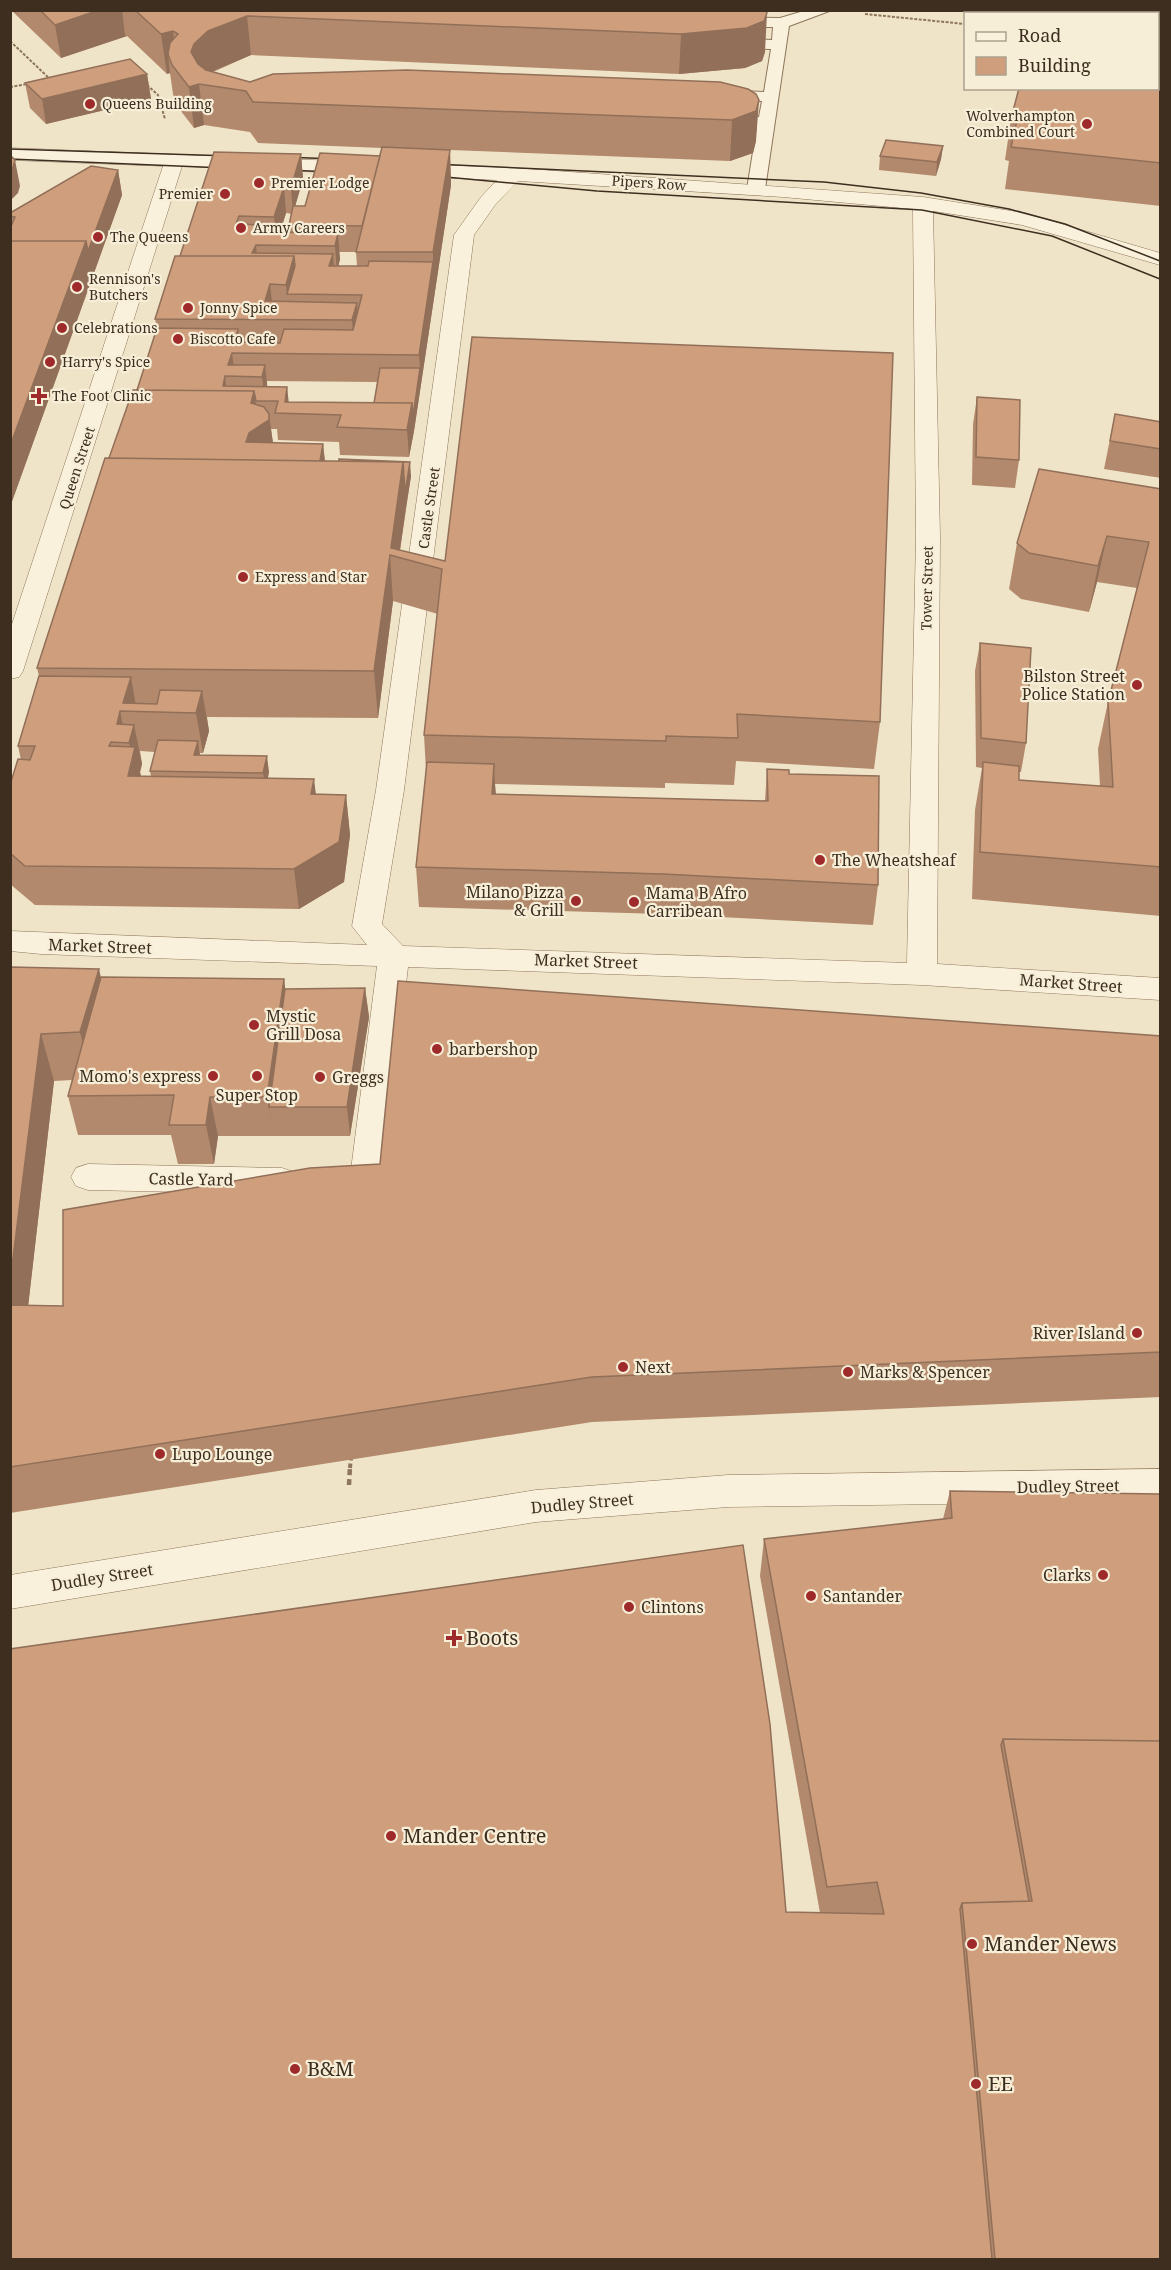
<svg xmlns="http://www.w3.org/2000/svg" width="1171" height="2270" viewBox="0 0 1171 2270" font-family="'Noto Serif',serif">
<rect width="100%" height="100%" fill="#f0e4c8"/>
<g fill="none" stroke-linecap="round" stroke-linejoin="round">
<g stroke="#8d765c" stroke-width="2">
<path id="service" d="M807,10h25l-43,16 -24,163 -9,5 -6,-1 -3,-4 10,-62 -38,-2 -8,-5 8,-5 40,2 3,-16 -43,-1 -8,-5 8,-5 45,2 7,-43 -45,-1 -8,-5 8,-5 46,2 1,-13h-46l-8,-5 8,-5 53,1z
M995,10h34l3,4h-34z"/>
</g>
<g stroke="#8d765c" stroke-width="1">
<path id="pedestrian" d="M1160,1469v32l-432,6 -192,15 -526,87v-34l526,-85 192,-15z"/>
</g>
<g stroke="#8d765c" stroke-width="1">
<path id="minor" d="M10,148l504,20 409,29 101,16 136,40v12l-138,-40 -89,-14 7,326 -3,427 223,14v22l-238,-15 -514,-18 -25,216 -5,9c-17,5 -34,5 -51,0l-5,-9 5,-9 24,-4 26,-204 -336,-12 -31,-3v-20l357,14 -15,-19 24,-136 78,-555 27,-38 16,-17 -315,-14 -159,505 -4,6 -9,2v-49l153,-464 -153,-6zM518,181l265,16 130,12 3,328 -9,426 -504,-17 -21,-22 22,-134 70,-555 21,-30z
M88,1164l194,4 12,4 5,9 -5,9 -12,4 -194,-4 -12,-4 -5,-9 5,-9z"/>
</g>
<g stroke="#5b4430" stroke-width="1">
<path id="trunk" d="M1137,10h23v8h-2v-4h-19z"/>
</g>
<path stroke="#8d765c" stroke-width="2" stroke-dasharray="3 1.5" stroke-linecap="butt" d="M865,14l100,10
M10,41l41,39
M147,85l11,10 7,24
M10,87l17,-3"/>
<path stroke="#8d765c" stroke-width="4" stroke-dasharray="4.5 3" stroke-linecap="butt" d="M350,1468l1,-11"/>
<path stroke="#8d765c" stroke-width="4.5" stroke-dasharray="6 4" stroke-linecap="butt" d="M349,1485l1,-19"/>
<use href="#service" fill="#faf1dc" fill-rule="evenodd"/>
<use href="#pedestrian" fill="#faf1dc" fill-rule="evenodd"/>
<use href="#minor" fill="#faf1dc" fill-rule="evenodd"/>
<use href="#trunk" fill="#eabe7c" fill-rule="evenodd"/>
<path stroke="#3d2e20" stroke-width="1.5" d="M10,149l220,7
M284,157l51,2
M10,159l215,9
M434,164l390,18 97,11 88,16 56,15 95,37
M285,170l48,2
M435,176l162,15 325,19 130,26 108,43"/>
</g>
<path fill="#b2896c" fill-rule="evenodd" d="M11,10h753l1,42 -3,9 -17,7 -66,6 -428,-19 -38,17 37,10h470l36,59 -3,12 -23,8 -280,-11 1,35 -37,246 -5,26 -69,-2 -1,-13 -61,-2 -1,-11h-6l2,14 50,1 2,17 86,15 -11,74 480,172 -6,47 -138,-8 -2,24 -69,-2v5l-170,-4 1,10 269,7 2,-32 22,5 89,111 -5,40 -212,-11 -242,-7 -3,-40 10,-96 -2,-36 14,-121 -45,-13 -15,117 -171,-1 2,14 -6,22h-3v2l69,17 -2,6 49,16 30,1 4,40 -6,47 -45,27 -264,-4 -25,-21v-99l11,-25 -3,-14 21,-70 -2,-8 72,-210 28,-68 20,-62 -2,-9 25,-63 121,-102 2,25 -8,27h10l74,-50 3,-8 -124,-5 -8,-11 -46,-7 -10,3 -17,-22 -4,-12 -3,-21 -3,1 -40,-38 -66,22zM286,213l6,1 -3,11v8l-9,-1zM339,252h17l1,14h-19l2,-7zM267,381l110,1 -3,21 -86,-1 -1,-15h-20zM140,751l15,1 -5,19 1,5h-10l-1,-4 2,-8z
M1161,16v190l-156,-17 4,-28 -4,-1 6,-41z
M147,74l4,25 -105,25 -16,-16 -5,-25z
M943,146l-2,13 -5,17 -57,-6 1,-14z
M118,170l4,25 -112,312v-294z
M977,397l42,63 -4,28 -43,-3 1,-61z
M1115,414l46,8v56l-57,-9z
M1161,489v427l-189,-17 3,-89 7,-42 -6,-1 -1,-96 5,-28 46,100 -5,29h-2v8l81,6 -2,-37 10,-47 29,-114 -40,-6 -8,30 -68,-13 -12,-10 8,-46z
M10,967l91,10 183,2 1,10 80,-1 4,29 -19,119h-132l-4,28h-36l-7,-29h-93l-10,-39 4,-16 -18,1 -26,225h35l317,-142 781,-128v361l-569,25 -582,91z
M950,1491l211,768h-1151l776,-347 34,1 -60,-337 4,-37 179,-20z"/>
<path fill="#916f58" d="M99,10h23l3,25 2,1 -66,22 -6,-33z
M767,13l-2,39 -3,9 -17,7 -66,6 2,-40z
M247,16l4,39 -38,16 -14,13 5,41 -10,3 -5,-41 2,-35 3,-8 14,-13z
M173,31l5,40 -10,-17 2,19 -3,1 -6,-40z
M147,74l4,25 -105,25 -4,-25z
M759,100l-3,41 -3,12 -23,8 2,-41z
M943,146l-2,13 -5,17 1,-14z
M450,150l1,35 -37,246 -5,26 -2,-27 13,-62 -1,-13 14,-93v-10z
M301,154l2,25 -10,35 -2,-26z
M15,160l5,26 -2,7 -8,8v-32z
M118,170l4,25 -112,312v-61l76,-205z
M284,187l2,26 -9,30 -3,-26z
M338,233l2,26 -3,14 -2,-27z
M256,245l2,21 -6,-13z
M333,254l2,26 -6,-14z
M294,256l3,37 -10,1 -1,-9z
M270,284l4,35 -9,-18z
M357,303l3,37 -5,15 -3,-35z
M238,329l4,24 -7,-11z
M232,353l3,24 -7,-12z
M265,365l3,28 -3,8 -3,-24z
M225,376l3,25 -5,-15z
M287,387l3,26 -5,-11z
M254,391l5,35 10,-12 5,37 -21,16 -4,-34 2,-30z
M249,433l4,34 -7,-25z
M323,444l4,38 -9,-14z
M403,462h7l1,14 -5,31 -7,50 -8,-9z
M1107,536l-10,46 -8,30 9,-46z
M390,555l3,46 -15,117 -4,-47z
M131,677l6,35 -14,-9z
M202,691l7,40 -6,22 -7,-40z
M120,711l6,31 -9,-18z
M134,725l8,39 -2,8 3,15 -15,-11 5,-17 -4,-16z
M198,741l2,16 -6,-2z
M267,756l2,16 -3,17 -3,-16z
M494,764l2,40 -4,-10z
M314,779l5,40 -8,-25z
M346,795l4,40 -6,47 -45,27 -5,-40z
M99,969l11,48 -18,62 -12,-47z
M284,979l5,39 -20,89 5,29 -7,-39z
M365,988l4,29 -19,119 -3,-29z
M41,1034l13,47 -31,270 -13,-37v-32z
M210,1097l8,39 -4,28 -8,-39z"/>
<path fill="#cf9f7d" stroke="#916f58" stroke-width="1.5" d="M40,10h59l-44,15z
M135,10h629l3,3 -3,8 -17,7 -66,6 -434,-18 -39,15 -14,13 -3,8 7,12 8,6 44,12 23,-8 134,-4 313,12 28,7 8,5 3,6 -3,11 -24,9 -479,-18 -7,-11 -47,-7 -10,3 -17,-22 -4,-11 2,-11 8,-9 -5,-3 -12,3z
M1039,10h64l33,4h-98z
M1158,16h3v147l-150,-16 6,-27 -6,-1 8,-31h139z
M130,59l17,15 -105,25 -17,-16z
M886,140l57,6 -6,16 -57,-6z
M382,147l68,3 -17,102h-77z
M214,152l87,2 -10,34 -7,-1 -10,30 -35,-1 -3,8 28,1 -2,7 76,1 -3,13 -79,-1 -4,8 81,1 -4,12h39l1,-5 64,1 -14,93 -187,-2 -4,12h37l-3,12 -37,-1 -2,10 64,1 -2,15 127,1 -5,27 -70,-3 4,-12 -66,-2 3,-12h-22l-2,-10 -117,-1 20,-62 81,1 -3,13 45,1 4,-14 69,1 9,-35 -75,-1 8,-28 -1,-10h-114z
M320,153l60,3 -18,70 -73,-1 4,-19h12z
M10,155l5,5 -2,7 -3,2z
M91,166l27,4 -30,81 -2,-10h-76v-12l5,-12 -5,-1v-3z
M10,241h76l-76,205z
M175,256h119l-8,29 -16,-1 -5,17 92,2 -5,17 -197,-1z
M472,337l421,16 -13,369 -143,-8 1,24 -72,-2v5l-242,-6 18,-166 -52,-14 -16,116 -337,-3 68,-210 298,4 -12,86 54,13z
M380,368h40l-7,48 -1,-13h-38z
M133,390l121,1 -3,12 13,4 5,7v6l-20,13 -3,9 77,2 -3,17 -211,-3z
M977,397l43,3 -1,60 -43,-3z
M1115,414l46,8v27l-51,-8z
M339,459l71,3 -5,30 -2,-30 -64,-1z
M1039,469l122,20v378l-181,-15 3,-90 36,4v14l94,7 -5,-85 41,-160 -42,-6 -9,30 -69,-13 -12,-10z
M980,643l51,5 -5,95 -45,-5z
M39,676l92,1 -8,26 34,1 3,-14 42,1 -6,22 -76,-2 -3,13 17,1 -5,18 -18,-1 -2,4 26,1 -7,29 186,3 -3,15 35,1 -7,47 -45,27 -269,-3 -15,-13v-68l8,-26 12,1 5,-14h-17z
M158,740l40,1 -4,14 73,1 -4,17 -113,-2z
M427,762l67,2 -2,30 276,7 -1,-32 22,1v4l90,2 -1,109 -215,-11 -247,-7z
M10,967l89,2 -19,63 -39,2 -31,248z
M101,977l183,2 -17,118h-57l-4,28h-37l5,-30 -106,1z
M398,981l763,55v316l-569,25 -582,90v-162l53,1v-96l247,-42 70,-4z
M365,988l-18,119h-78l16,-118z
M950,1491l211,3v247l-158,-2 -2,6 28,156 -67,2 -2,6 32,350h-982v-610l733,-104 27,179 16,188 98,2 -7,-32 -50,5 -63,-348 188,-21z
M1003,1739l158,2v518h-166l-33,-356 70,-2z"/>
<g fill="#9e2a2b" stroke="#f7eed8" stroke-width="2">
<circle cx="90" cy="104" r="6"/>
<circle cx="1087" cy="124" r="6"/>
<circle cx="259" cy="183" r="6"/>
<circle cx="225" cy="194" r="6"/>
<circle cx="241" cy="228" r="6"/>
<circle cx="98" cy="237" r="6"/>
<circle cx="77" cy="287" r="6"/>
<circle cx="188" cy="308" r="6"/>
<circle cx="62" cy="328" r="6"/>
<circle cx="178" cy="339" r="6"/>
<circle cx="50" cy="362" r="6"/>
<path d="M36 387h6v6h6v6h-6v6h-6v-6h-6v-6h6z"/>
<circle cx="243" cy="577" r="6"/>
<circle cx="1137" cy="685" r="6"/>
<circle cx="820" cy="860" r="6"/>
<circle cx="576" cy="901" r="6"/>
<circle cx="634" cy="902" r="6"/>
<circle cx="254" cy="1025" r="6"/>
<circle cx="437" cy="1049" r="6"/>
<circle cx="213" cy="1076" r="6"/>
<circle cx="257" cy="1076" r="6"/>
<circle cx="320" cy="1077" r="6"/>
<circle cx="1137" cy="1333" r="6"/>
<circle cx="623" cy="1367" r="6"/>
<circle cx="848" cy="1372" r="6"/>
<circle cx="160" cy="1454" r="6"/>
<circle cx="1103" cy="1575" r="6"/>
<circle cx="811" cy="1596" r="6"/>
<circle cx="629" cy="1607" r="6"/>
<path d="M451 1629h6v6h6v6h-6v6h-6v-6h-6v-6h6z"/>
<circle cx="391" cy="1836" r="6"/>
<circle cx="972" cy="1944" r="6"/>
<circle cx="295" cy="2069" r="6"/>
<circle cx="976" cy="2084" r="6"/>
</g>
<g text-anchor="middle" stroke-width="4.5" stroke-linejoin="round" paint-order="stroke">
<g font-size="14" fill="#3d2e20" stroke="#f7eed8" text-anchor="start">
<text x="102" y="109">Queens Building</text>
<text x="1075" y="121" text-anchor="end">Wolverhampton<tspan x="1075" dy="16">Combined Court</tspan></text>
<text x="271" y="188">Premier Lodge</text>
<text x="213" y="199" text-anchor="end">Premier</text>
<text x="253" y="233">Army Careers</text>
<text x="110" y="242">The Queens</text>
<text x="89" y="284">Rennison's<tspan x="89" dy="16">Butchers</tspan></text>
<text x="200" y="313">Jonny Spice</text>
<text x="74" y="333">Celebrations</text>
<text x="190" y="344">Biscotto Cafe</text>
<text x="62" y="367">Harry's Spice</text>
<text x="52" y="401">The Foot Clinic</text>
<text x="255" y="582">Express and Star</text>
</g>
<g font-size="14" fill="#3d2e20" stroke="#f7eed8">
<text transform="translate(649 183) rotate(4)" y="5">Pipers Row</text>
<text transform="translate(77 468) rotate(-72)" y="5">Queen Street</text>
<text transform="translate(429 508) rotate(-82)" y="5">Castle Street</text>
<text transform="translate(927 588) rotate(-89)" y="5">Tower Street</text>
</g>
<g font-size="16" fill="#3d2e20" stroke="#f7eed8" text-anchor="start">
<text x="1125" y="682" text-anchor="end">Bilston Street<tspan x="1125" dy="18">Police Station</tspan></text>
<text x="832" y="866">The Wheatsheaf</text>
<text x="564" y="898" text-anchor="end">Milano Pizza<tspan x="564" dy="18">&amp; Grill</tspan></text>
<text x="646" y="899">Mama B Afro<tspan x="646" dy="18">Carribean</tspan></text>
<text x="266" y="1022">Mystic<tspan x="266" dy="18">Grill Dosa</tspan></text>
<text x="449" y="1055">barbershop</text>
<text x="201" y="1082" text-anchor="end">Momo's express</text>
<text x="332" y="1083">Greggs</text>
<text x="257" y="1101" text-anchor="middle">Super Stop</text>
<text x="1125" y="1339" text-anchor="end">River Island</text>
<text x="635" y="1373">Next</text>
<text x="860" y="1378">Marks &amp; Spencer</text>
<text x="172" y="1460">Lupo Lounge</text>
<text x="1091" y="1581" text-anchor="end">Clarks</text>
<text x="823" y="1602">Santander</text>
<text x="641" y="1613">Clintons</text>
</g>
<g font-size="16" fill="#3d2e20" stroke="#f7eed8">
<text transform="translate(100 946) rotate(2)" y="6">Market Street</text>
<text transform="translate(586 961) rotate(2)" y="6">Market Street</text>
<text transform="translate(1071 983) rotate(4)" y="6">Market Street</text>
<text transform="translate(191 1179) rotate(1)" y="6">Castle Yard</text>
<text transform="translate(1068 1486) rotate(-1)" y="6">Dudley Street</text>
<text transform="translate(582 1503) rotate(-5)" y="6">Dudley Street</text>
<text transform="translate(102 1577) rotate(-9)" y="6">Dudley Street</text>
</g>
<g font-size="20" fill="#3d2e20" stroke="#f7eed8" text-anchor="start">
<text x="466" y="1645">Boots</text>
<text x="403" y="1843">Mander Centre</text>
<text x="984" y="1951">Mander News</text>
<text x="307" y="2076">B&amp;M</text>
<text x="988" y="2091">EE</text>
</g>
</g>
<rect width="1171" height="2270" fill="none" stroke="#3d2e20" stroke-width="24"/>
<rect x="964" y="12" width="195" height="78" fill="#f7eed8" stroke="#ada18e" stroke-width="1.5"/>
<rect x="976" y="32" width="30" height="9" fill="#faf1dc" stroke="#ada18e" stroke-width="1.5"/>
<text x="1018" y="42" font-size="18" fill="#3d2e20">Road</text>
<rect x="976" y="57" width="30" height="18" fill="#cf9f7d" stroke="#ada18e" stroke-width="1.5"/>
<text x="1018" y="72" font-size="18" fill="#3d2e20">Building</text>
</svg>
